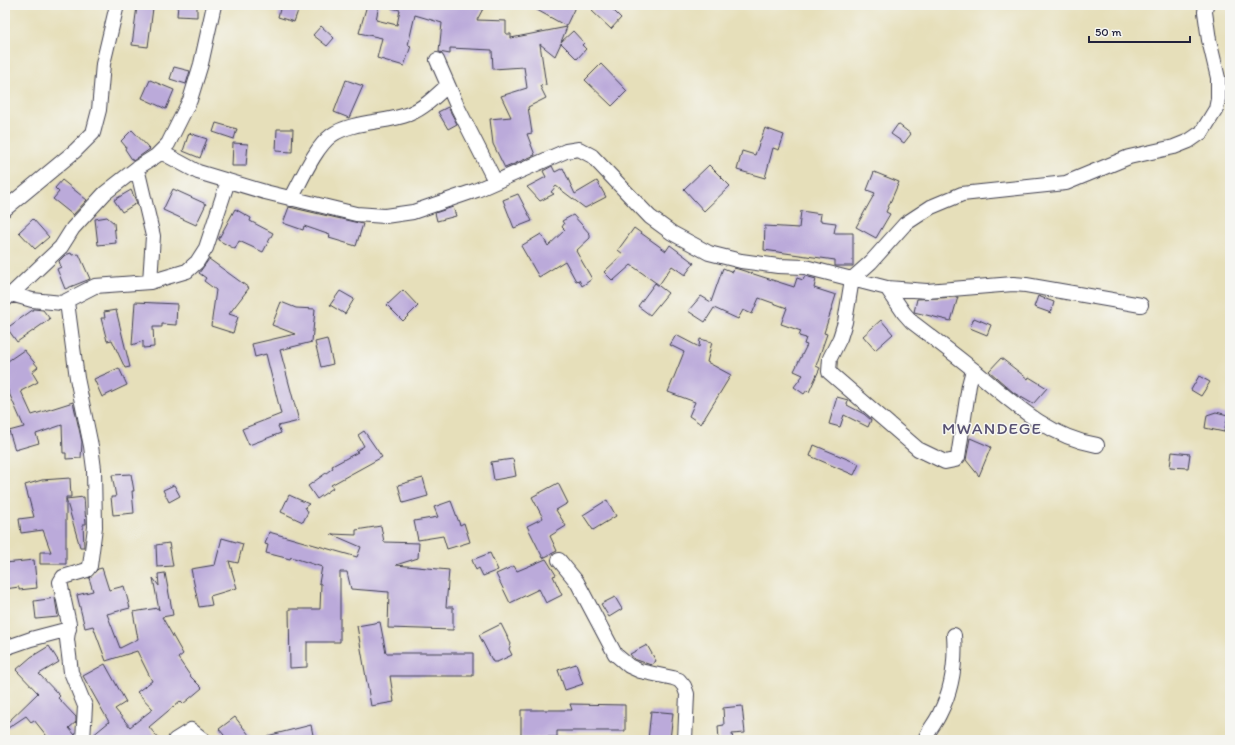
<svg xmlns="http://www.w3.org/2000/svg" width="1235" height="745" viewBox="0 0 1235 745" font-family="Itim,sans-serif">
<rect width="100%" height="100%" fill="#f6f6f2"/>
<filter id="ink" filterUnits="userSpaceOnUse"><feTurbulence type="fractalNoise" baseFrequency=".025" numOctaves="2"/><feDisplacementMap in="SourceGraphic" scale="8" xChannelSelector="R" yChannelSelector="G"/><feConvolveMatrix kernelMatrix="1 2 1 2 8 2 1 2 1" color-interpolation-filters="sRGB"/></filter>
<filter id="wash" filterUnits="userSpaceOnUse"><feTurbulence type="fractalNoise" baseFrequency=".012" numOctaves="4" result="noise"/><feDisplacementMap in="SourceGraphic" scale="16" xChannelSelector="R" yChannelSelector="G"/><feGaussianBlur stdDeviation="0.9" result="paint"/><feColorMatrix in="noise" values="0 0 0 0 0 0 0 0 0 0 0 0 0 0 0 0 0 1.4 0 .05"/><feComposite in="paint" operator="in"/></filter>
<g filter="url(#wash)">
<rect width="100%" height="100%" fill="#e6dfba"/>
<g id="blocks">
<path fill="#bbaada" d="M178,5h19v12l-20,-1z
M281,5h19l-6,17 -16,-5z
M367,5h12l-3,15 21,5 3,-15 -9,-2 1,-3h93l-8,15 29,1v13h5v4l56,-11 -6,15 12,-11 11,12 -2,2 4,4 -9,10 -16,-16 -6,13 -15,-12 6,41 -6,1 6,12 -18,9 4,26 -5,1 8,21 -30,13 -12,-24 -3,-25 21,-2 -10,-21 26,-8 -3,-21 -31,2 -1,-19 -42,-2v6l-11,-2 3,-29 -27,-8 -7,30 3,1 -7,20 -27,-8 5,-20 -23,-5z
M528,5h48l-10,21z
M598,5h10l13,13 -10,11 -19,-18z
M137,6l16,2 -5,39 -16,-2z
M321,26l13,12 -7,8 -14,-11z
M601,64l26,27 -15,15 -27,-26z
M174,67l16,4 -4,13 -16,-5z
M150,80l24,10 -8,19 -24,-11z
M346,80l17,6 -14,32 -15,-6z
M448,107l9,17 -9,5 -10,-17z
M216,123l21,6 -3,10 -21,-7z
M898,124l13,10 -7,9 -13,-9z
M765,128l19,7 -5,15 -6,-2 -8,30 -28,-8 5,-19 13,4z
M277,129h16l-1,23 -16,-1z
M132,130l18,19 -17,12 -8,-12 1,-2 -5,-6z
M189,133l18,6 -7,19 -17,-7z
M233,143l15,1 -2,22h-14z
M709,165l21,21 -26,25 -20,-22z
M552,166l3,6 8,-4 12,26 22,-13 9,16 -21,11 -29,-22 -5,6 3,2 -14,7 -13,-14 19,-10 -3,-6z
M874,172l25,10 -13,30 4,2 -14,24 -20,-11 19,-34 -8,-3z
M62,180l25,20 -14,15 -20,-16 6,-7 -4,-4z
M173,189l33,15 -10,21 -33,-15z
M131,190l6,13 -15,9 -8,-12z
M518,194l14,27 -18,7 -11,-28z
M289,207l74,17 -7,22 -27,-8 1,-3 -26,-9 -1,4 -20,-7z
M453,207l3,9 -19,5 -2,-8z
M235,209l16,9 -1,3 23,12 -10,19 -24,-11 -4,8 -17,-9z
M801,211l20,3 -1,7 16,2 -2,10h19v33h-18v-6l-71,-10 1,-24 34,2z
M573,215l17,19v4l-14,13 16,28 -10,7 -3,-6 -3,1 -11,-20 -26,16 -18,-31 20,-12 7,12 17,-16 -3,-3 2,-3 -2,-3z
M107,217l7,6 2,20 -18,2 -3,-26z
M33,219l16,18 -14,12 -16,-17z
M634,228l32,23 4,-6 24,18 -9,12 -13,-9 -13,19 -28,-20 -18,16 -9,-9 19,-18 -5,-4z
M71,253l1,2 7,-1 11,25 -25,10 -8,-20 4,-2 -2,-6 6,-6z
M209,259l40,29 -20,26 9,3 -5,16 -22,-7 5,-36 -12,-9 2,-3 -7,-5z
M723,268l10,4 1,-4 4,1 56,18 3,-9 6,2 2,-4 11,3 -2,9 22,7 -12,38 3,1 -11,32 4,2 -11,24 -2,-2 -3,4 -10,-7 9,-12 -9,-4 13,-26 -3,-1 2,-6 -7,-2 2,-5 -20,-7 6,-16 -28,-10 -7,16 -9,-4 -5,9 -24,-11 -9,14 -17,-11 13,-15 10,6z
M655,283l13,10 -18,22 -12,-9z
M403,290l15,16 -15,15 -16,-16z
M340,291l14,8 -9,15 -15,-9z
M1038,296l16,6 -3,11 -17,-6z
M958,297l-7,24 -37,-9 3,-13z
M135,302l42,2 -1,21 -14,-1v3h-9l1,20 -11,1v-7l-11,4z
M281,302l15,6 19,1 -3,33 -32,8 19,71 -21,5 3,7 -32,12 -7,-16 39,-15 -15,-60 -11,3 -3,-13 43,-10 -23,-9z
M34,309l9,1 7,9 -33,23 -10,-14z
M116,310l14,57 -5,1 -13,-28 -5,1 -6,-23h4l-1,-6z
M974,318l17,7 -4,10 -17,-7z
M881,320l12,14 -18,16 -12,-14z
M676,335l23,12 1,-8 12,3 -5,20 24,13 -30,49 -12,-8 6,-14 -27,-10 16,-40 -14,-7z
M327,339l6,25 -12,3 -6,-25z
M24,350l14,17 -6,5 6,10 -17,9 11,24 41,-13 9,40 -1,16 -15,1v-6h-3l-1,-28 -26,9 3,9 -24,7 -6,-19 15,-4 -19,-43v-21z
M1001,358l27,21 1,-2 18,11 -14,16 -19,-11 -25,-22z
M119,368l8,17 -25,12 -8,-18z
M1199,376l11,6 -9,14 -10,-6z
M837,397l11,3 -1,5 17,9 7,6 -3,7 -24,-12 -4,12 -11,-3z
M1216,412l12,3 -4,17 -19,-4 2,-13z
M364,431l18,26 -51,28 2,3 -16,11 -9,-13 25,-18 -1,-2 26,-14 -2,-1 8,-5 -6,-11z
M970,438l21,9 -12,29 -13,-16z
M814,445l45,19 -5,11 -44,-19z
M1172,452l18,2 -2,14 -18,-1z
M513,459l3,17 -22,4 -3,-18z
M131,474l3,17h-2l2,22 -21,2 -2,-18h5l-4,-22z
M70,478l1,19h-5v67h-26v-12h11l-8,-22 -22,3 -2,-14 15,-2 -9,-32 17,-5z
M423,478l5,18 -25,7 -5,-18z
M558,483l10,20 -12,7 10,16 -16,10 7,15 -14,7 -16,-32 16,-8 -11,-21z
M174,485l6,11 -11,6 -6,-12z
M289,495l20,9 -4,3 3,5 -5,10 -22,-10z
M84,497l2,27h-3l1,23h-4l-14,-48z
M607,500l9,16 -23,14 -10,-15z
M451,501l9,24 4,-2 6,19 -23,7 -4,-13 -25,4 -4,-19 24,-4 -4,-10z
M381,526l3,16 35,1 -1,15 -22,7 53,5 -3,37h7v23l-65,-2 1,-36 -38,-3 -4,-17h-7v70h-33v25l-17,1 -1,-59h31l1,-25 -2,-1 3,-16 -31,-10 -1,2 -24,-6 2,-8 -3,-1 4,-12 88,25 4,-10 -30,-13 25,1v-5z
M222,538l21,6 -5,19 -9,-2 8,27 -27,8 2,9 -13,2 -8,-38 24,-4z
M169,543l4,23 -16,1 -1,-22z
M490,553l8,17 -15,6 -4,-8 -3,2 -4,-10z
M546,559l10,16 -3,1 9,19 -16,8 -7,-14 -29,14 -14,-29 18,-8 3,5z
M34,560l3,28 -18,2v-3l-14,2v-26z
M102,568l7,22 15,-4 6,22 -23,6 13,34 18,-9 -5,-27 25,-4 1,2 -6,-32 6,8 -1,-12 7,-1 8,42 -11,2 21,37 -5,4 13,19 11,11 -19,16 -3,-3 -31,26 11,13h-68v-4l17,-14 -26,-46 22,-12 21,38 -11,7 15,18 23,-18 -16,-17 15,-11 -15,-30 -31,10 -13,-35 -8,2 -8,-33 16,-4 -4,-13 9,-9z
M615,597l7,12 -13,8 -8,-13z
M55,598l3,19 -22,2 -2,-18z
M380,622l6,31h87v23h-83l4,26 -23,4 -14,-80z
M501,624l10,20 -2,5 3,6 -15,7h-4l-14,-27z
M647,645l9,16 -5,4 -17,-6 -4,-5z
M49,646l10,16 -20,12 21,22 -2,2 18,19v5l-7,6 6,7v5h-25l-16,-20 -3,2 -5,-6 -18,12 -3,-3 33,-32 -22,-23 15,-13z
M576,664l7,20 -18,6 -7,-20z
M570,704l55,1v26h-68v6h-36v-27h51z
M742,706l3,27 -13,1 1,6h-14l-1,-14 6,-1 -1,-17z
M651,711l22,2 -3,27h-22z
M235,717l18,23h-25l-9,-11z
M311,725l3,15h-47v-4z"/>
</g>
</g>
<g filter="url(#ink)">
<use href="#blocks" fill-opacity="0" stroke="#3f3e4e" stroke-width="1"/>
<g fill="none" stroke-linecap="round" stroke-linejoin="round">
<g stroke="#3f3e4e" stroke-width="16">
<path id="street" d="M437,60l21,48 37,73
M161,152l37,20 67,20 91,22 29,2 28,-4 64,-22 89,-39 13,-2 13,7 58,61 22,16 37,20 32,8 37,5 27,1 82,21 40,3 86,-7 13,1 115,20
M137,168l16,68 -3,46
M291,199c10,-18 24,-52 41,-64 20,-14 54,-12 77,-21 15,-6 27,-18 39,-29
M5,209l70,-58 18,-18 6,-23 4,-46 14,-59
M887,288l17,25 8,9c21,16 42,32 63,49 37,31 73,66 122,74
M11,294l21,6 30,3 33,-17 55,-4 37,-11 10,-9 9,-14 22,-67
M5,300l56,-53 12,-19 32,-35 32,-25 19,-12 12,-12 22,-44 11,-36 13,-59
M67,302l10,76 14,68 3,23 1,58 -5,39 -3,4 -24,7 -3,5 9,42 -2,15 4,33 14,34 -2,34
M973,370l-4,15 -11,72 -3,3 -10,2 -27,-13 -89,-77 1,-14 10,-20 5,-16 7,-43 19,-17 34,-38 26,-17 31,-13 104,-11 63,-26 45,-10 15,-6 13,-9 14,-23 2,-10v-21l-9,-38 -4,-28 1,-7
M559,560l18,22 38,72 14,12 11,5 33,7 6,2 5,6 3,8 -2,46
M5,648l26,-9 38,-10
M175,740l16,-10 13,10
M925,740c3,-10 11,-17 15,-27 13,-25 16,-50 14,-78"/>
</g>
<use href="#street" stroke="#fff" stroke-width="14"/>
</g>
</g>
<g text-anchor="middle" stroke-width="3" stroke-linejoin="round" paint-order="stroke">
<g font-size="17" letter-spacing="1" fill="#585273" stroke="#f6f6f2">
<text x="992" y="434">MWANDEGE</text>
</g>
</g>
<rect width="1235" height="745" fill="none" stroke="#f6f6f2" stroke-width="20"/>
<path d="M1089 36v6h101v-6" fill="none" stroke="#22223b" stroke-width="2"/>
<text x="1095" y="36" font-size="12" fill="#22223b" stroke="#f6f6f2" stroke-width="3" paint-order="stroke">50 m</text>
</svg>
